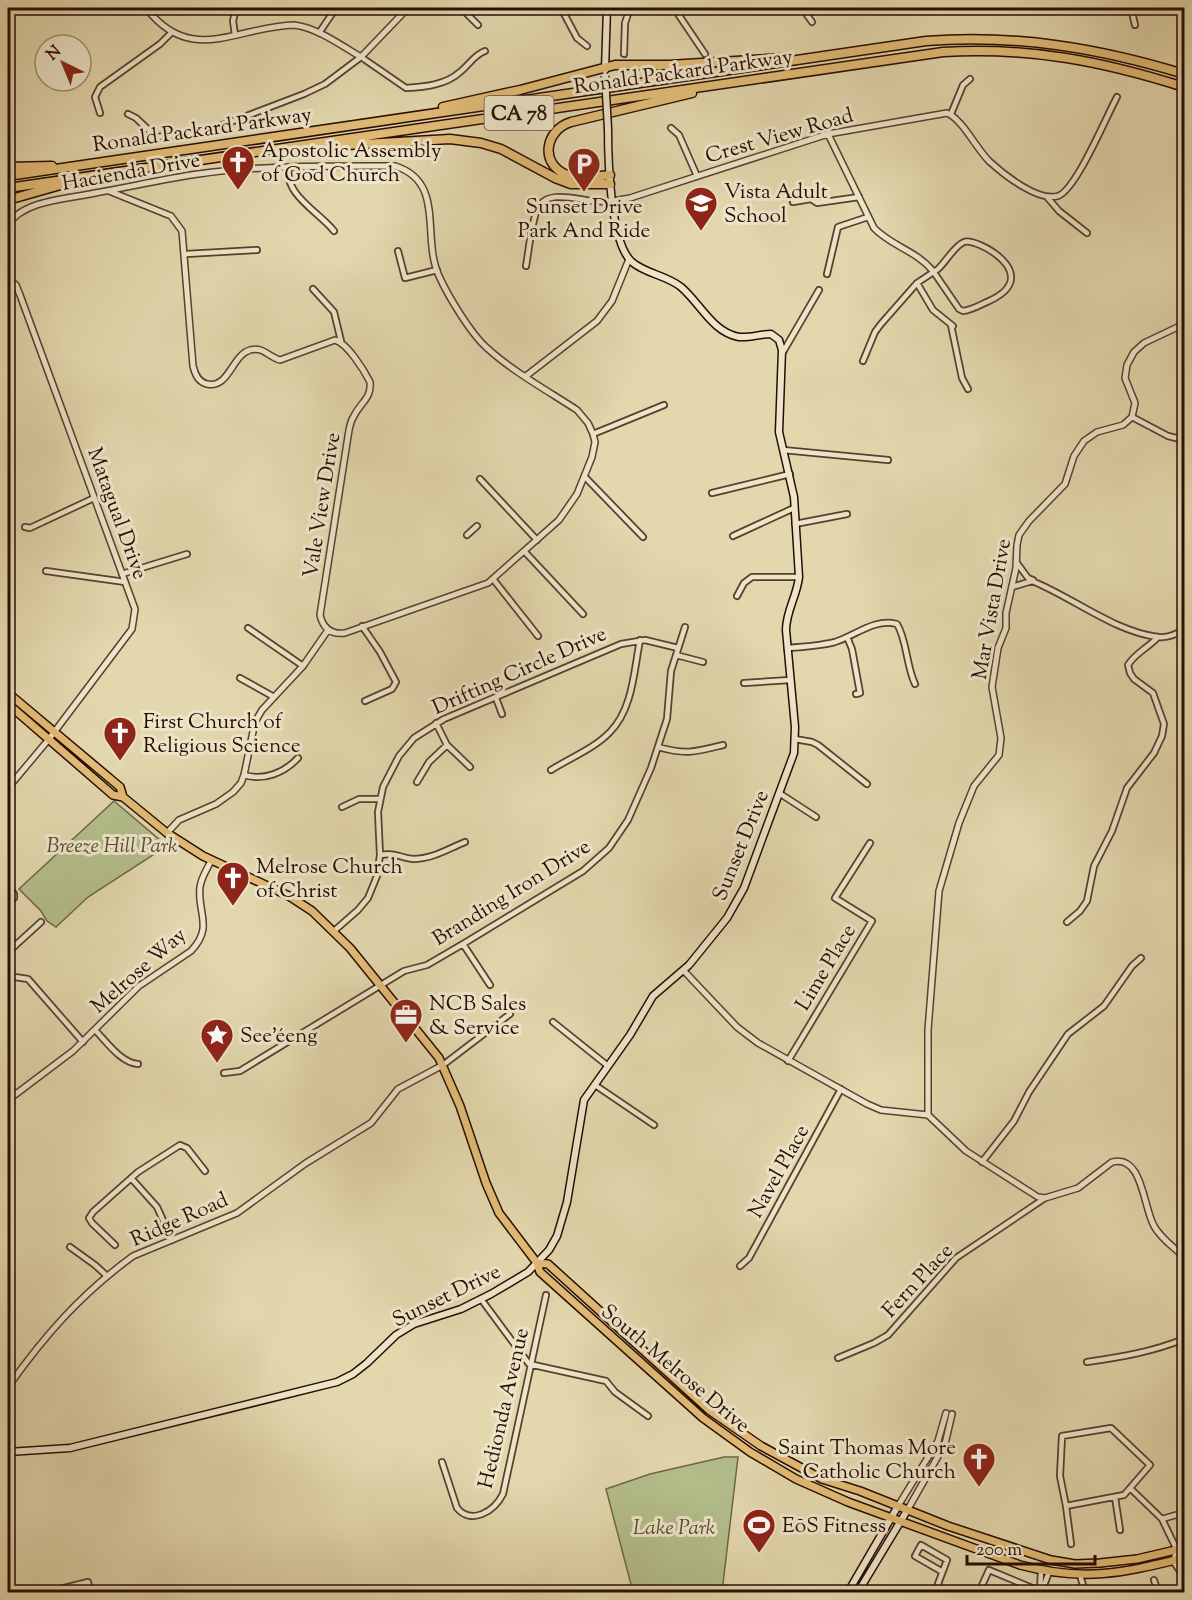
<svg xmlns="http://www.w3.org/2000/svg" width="1192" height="1600" viewBox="0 0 1192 1600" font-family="'Sorts Mill Goudy',serif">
<rect width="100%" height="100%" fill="#e3d7ad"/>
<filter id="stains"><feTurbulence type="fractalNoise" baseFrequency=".00333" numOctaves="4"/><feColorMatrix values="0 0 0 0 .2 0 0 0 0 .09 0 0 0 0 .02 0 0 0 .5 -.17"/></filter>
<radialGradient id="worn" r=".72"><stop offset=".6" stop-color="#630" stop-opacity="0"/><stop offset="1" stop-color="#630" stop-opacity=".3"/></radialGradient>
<path fill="#b3be8a" stroke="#6e6646" stroke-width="1.5" d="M114,801l53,45 -79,51 -32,30 -9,-6 -6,-10 -22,-22z
M724,1457h14l-16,135h-89l-27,-103 44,-15z"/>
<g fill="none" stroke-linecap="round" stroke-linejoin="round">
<g stroke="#57402e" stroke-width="8">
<path id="minor" d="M461,8l17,17
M561,8l16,30 10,8
M674,8l31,46
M802,8l10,14
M1131,8l4,17
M319,33l17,-25
M235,35l-2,-14 3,-13
M624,54l1,-31 5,-15
M100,113l-5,-16 5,-10 60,-43 11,-11
M128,114l8,4 20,19 41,-4 18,-5 89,-34 21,-10 36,-27 45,31c18,-1 40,-3 54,-16 9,-7 14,-17 25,-21
M951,114l12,-29 7,-6
M671,128l8,7 18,41
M989,161c14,13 49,41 69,35 18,-6 48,-79 59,-99
M289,167c-6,27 30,45 45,64
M1047,197l12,14 28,22
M793,202l18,-3 6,4 42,-6
M398,251l7,27 32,-8
M186,254l71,-4
M526,266c3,-17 5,-41 11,-56 9,-22 40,-10 57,-9 6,1 12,0 19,0
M827,274l11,-47 30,-10
M917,283l16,27 20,16
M313,289l21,23 7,29
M951,325l11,53 6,11
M783,352l36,-62
M863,361l12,-29 6,-8 36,-41 21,-14c8,-7 16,-23 26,-27 12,-5 82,33 25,59 -9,4 -17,9 -26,10l-4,-2 -26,-38
M1132,417l36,19 16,4
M593,434l71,-29
M783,450l105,10
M585,477l58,60
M480,479l57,61
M712,493l78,-19
M795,524l52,-10
M25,527l5,1 64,-30
M467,535l10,-9
M733,536l61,-28
M525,552l58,62
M1017,563l11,15 5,2
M46,571l79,11
M122,574l65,-20
M493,579l45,57
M1012,587l20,-6c40,16 83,51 126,56 9,1 19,-3 26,-8
M737,596l7,-13 8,-6h47
M362,626l18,26 16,30 -4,7 -27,12
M248,628l55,38
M847,637l5,12 8,44 -4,1
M787,648c16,-1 32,-2 48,-6 20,-6 39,-24 62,-18 10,16 9,41 18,60
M676,655l27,7
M240,678l34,19
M744,683l46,-3
M496,698l6,16
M436,723l11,22 23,22
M795,739l17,3 6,3 49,39
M658,747c28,8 37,5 65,-2
M551,770c19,-12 44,-22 59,-38 23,-23 24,-62 30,-92
M244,775c20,6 40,-2 54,-17
M417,782l12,-20 18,-17
M779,793l37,24
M342,807l17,-8h21
M380,855c16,-3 20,3 33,4 19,0 35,-10 52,-17
M8,886l6,8v4l-6,6
M1067,922l13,-11 7,-10 7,-35 18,-35 15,-43 27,-35 8,-17 2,-12 -11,-31 -19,-14 -4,-6 -2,-8c7,-12 20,-17 30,-28
M334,931l24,-21 10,-12 9,-22 3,-21 -2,-43 5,-25 16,-31 15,-18 30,-19 177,-75 24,-4 33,8
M8,938l7,8
M463,944l27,41
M8,952l33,-30
M8,976l20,3 55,63
M553,1022l55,44
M95,1030c11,11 26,33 43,34
M788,1061l84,-140 -37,-23 35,-55
M443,1065l67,-51
M224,1073l16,-2 164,-100 23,-6 36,-21 120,-73 26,-23 19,-28 23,-52 16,-49 4,-48 14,-44
M595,1085l59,40
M982,1162l32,-41 15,-29 39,-58 36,-28 28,-40 9,-8
M131,1178l26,29 15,33
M115,1245l-23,-22 -3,-5 4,-6 45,-40 42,-27 7,3 18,23
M70,1247l25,18 12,11
M740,1266l9,-8 92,-169
M481,1299l48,65 77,17 9,11 33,24
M838,1358l36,-15 14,-8 68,-77 89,-60
M1087,1362c34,-5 65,-10 97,-23
M442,1462l15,46c14,17 37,4 46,-14l43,-199
M1131,1489l31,30 15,31
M1115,1497l5,33
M1066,1506l-6,-30 2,-40 49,-8 39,37 -26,30 -58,11 5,38
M1162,1519l21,-6
M1184,1563v-5l-7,-8 -4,11 11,16
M1080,1575l5,17
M1154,1580l4,12
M1040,1591l1,-21
M48,1592l40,-10 1,5
M935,1592l12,-32 -26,-15 -6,11 26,15
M979,1592l10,-22 53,22
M1038,1592l5,-4 6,-16"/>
</g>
<g stroke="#57402e" stroke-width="8">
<path id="tertiary" d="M146,8c45,58 89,19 148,17 24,3 46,20 67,32l47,-49
M561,8h1
M828,134l46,94c17,18 43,23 59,43
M613,201l17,-3 198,-64 119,-21c15,6 29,35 42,48
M8,225c15,-25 60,-26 87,-32 34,-6 69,-14 103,-19 65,-9 131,-8 197,-8 51,16 26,71 44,110 9,20 32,58 48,72 25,23 61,43 90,62l11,13 5,11 2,8 -3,15 -15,37 -18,26 -71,63 -143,50c-14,2 -22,-5 -25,-18l29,-185c1,-4 2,-10 5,-14 6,-13 18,-18 16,-34 -6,-12 -23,-39 -35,-42l-55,20c-11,-3 -18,-14 -30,-10 -18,5 -21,39 -43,34 -9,-2 -12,-10 -14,-18l-11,-135 -11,-15 -62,-25
M526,376l71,-55 15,-20 17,-42
M8,788l41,-49 83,-110 3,-20 -115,-314 -4,-10 -5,-4
M167,833l12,-13 37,-16 17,-12 8,-9 3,-8 11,-53 7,-12 41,-44 25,-36
M684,971l53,56 21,16 109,61 14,6 47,5 38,36 72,46 7,1 33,-10 34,-26c31,-8 31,45 42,64 7,13 20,21 30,31
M8,1100l65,-49 66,-65 52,-35c23,-24 6,-38 9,-64 1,-9 7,-18 11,-26
M928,1115v-85l11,-139 20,-68 15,-37 25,-31 2,-17 -9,-51 6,-39 8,-20v-15l10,-45 1,-23 2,-10 10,-14 36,-37 9,-28 10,-15 13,-9 26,-7 9,-8 3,-14 -10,-25 2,-13 7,-13 10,-9 40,-19
M8,1387c37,-52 72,-92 125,-131l104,-43 69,-50 65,-40 27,-34 45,-24
M898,1506l40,-65 8,-28
M908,1509l37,-65 7,-30"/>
</g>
<g stroke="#280d03" stroke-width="9">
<path id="secondary" d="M605,70l2,-62
M8,1452l62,-4 267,-66 16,-8 14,-11 29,-28 18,-11 47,-15 30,-15 37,-22 21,-22 8,-14 10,-34 17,-102 46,-65 23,-39 36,-31 38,-47 17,-30 50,-135 1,-26 -9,-97c0,-19 11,-34 13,-53l-5,-80 -15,-65 3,-82 -3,-10 -8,-6c-11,0 -21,4 -32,3 -27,-5 -39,-34 -58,-50 -15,-12 -35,-13 -49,-25 -22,-19 -24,-104 -24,-133
M848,1592l50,-86
M858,1592l50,-83"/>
</g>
<g stroke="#280d03" stroke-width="10">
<path id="primary" d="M8,693l112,94 3,10
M8,704l105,91 10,2 44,36 36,23 86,40 23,15 38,37 89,110 21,48 26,77 13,30 38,50 3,9 163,146 47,34 46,27 52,23 172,63c64,17 102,8 164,-7
M537,1263l11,1 161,146 52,36 61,33 38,12 88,35 103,34 24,4 25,-1 37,-4 47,-11"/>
</g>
<g stroke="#280d03" stroke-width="11">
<path id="motorway" d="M443,107l77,-17 95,-25h54l115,-7
M329,146l121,-7 31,4 20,6 54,29 16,6h39
M8,167l44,-1
M610,175c-14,1 -30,5 -43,0 -28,-11 -22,-45 4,-53l121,-29
M8,176l918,-135c89,-7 173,7 258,33
M8,188l935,-136c87,-5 159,9 241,35
M8,200l56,-16"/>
</g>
<use href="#minor" stroke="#ede5ca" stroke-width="4.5"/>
<use href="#tertiary" stroke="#ede5ca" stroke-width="5"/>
<use href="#secondary" stroke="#ede5ca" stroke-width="6"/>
<use href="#primary" stroke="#e2bc76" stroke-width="7"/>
<use href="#motorway" stroke="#e2bc76" stroke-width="8"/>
<g stroke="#280d03" stroke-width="9" stroke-linecap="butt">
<path id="secondary-bridge" d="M605,76l3,53"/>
</g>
<use href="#secondary-bridge" stroke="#ede5ca" stroke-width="6"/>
</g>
<defs>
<g id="church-pin" transform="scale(1.725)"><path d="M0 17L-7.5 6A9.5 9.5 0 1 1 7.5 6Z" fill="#8f2418" stroke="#ede5ca"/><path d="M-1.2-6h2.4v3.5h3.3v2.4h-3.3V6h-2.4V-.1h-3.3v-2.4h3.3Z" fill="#fff"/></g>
<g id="parking-pin" transform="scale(1.725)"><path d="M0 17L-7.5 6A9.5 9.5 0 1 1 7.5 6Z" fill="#8f2418" stroke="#ede5ca"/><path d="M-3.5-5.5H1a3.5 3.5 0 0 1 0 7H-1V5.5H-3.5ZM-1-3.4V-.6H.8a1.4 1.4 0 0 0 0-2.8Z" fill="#fff"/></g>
<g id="school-pin" transform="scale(1.725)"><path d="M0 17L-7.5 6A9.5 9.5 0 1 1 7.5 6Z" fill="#8f2418" stroke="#ede5ca"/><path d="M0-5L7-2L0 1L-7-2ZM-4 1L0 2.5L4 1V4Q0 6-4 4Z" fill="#fff"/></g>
<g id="office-pin" transform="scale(1.725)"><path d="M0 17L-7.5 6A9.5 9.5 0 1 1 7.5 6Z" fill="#8f2418" stroke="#ede5ca"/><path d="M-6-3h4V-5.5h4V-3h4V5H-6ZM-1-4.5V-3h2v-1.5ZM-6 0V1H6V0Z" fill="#fff"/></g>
<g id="sight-pin" transform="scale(1.725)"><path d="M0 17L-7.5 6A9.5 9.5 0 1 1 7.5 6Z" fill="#8f2418" stroke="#ede5ca"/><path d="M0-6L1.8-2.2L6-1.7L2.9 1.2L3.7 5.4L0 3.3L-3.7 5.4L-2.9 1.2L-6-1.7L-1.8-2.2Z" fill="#fff"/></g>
<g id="stadium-pin" transform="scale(1.725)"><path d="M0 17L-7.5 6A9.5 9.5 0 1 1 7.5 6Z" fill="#8f2418" stroke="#ede5ca"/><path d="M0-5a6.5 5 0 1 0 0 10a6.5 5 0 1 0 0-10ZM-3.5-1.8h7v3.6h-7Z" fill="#fff"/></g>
</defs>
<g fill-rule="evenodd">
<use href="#church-pin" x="238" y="162"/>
<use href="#parking-pin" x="584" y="164"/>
<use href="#school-pin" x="701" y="203"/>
<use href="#church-pin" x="120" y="733"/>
<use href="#church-pin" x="233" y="878"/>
<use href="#office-pin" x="406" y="1015"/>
<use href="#sight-pin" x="217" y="1035"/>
<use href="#church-pin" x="979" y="1459"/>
<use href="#stadium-pin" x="759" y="1525"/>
</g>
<g text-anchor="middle" stroke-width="6" stroke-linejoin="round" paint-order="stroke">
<rect fill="#ede5ca" stroke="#634e3f" stroke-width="1.5" x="484.5" y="96" width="69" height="34" rx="4.5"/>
<g font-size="20" font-weight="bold" fill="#280d03">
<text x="519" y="120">CA 78</text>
</g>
<g font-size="21" fill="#280d03" stroke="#ede5ca">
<text transform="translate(683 71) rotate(-8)" y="7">Ronald Packard Parkway</text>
<text transform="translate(202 129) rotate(-8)" y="7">Ronald Packard Parkway</text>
<text transform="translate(779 135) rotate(-16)" y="7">Crest View Road</text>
<text transform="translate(131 171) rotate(-10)" y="7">Hacienda Drive</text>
<text transform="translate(321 505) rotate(-81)" y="7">Vale View Drive</text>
<text transform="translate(118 513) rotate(70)" y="7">Matagual Drive</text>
<text transform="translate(991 609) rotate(-80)" y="7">Mar Vista Drive</text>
<text transform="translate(519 670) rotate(-24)" y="7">Drifting Circle Drive</text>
<text transform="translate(740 845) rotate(-68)" y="7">Sunset Drive</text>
<text transform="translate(511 892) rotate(-32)" y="7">Branding Iron Drive</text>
<text transform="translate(825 967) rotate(-59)" y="7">Lime Place</text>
<text transform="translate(138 970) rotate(-41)" y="7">Melrose Way</text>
<text transform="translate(778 1171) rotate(-61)" y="7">Navel Place</text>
<text transform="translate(179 1219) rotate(-24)" y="7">Ridge Road</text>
<text transform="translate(917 1280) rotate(-47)" y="7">Fern Place</text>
<text transform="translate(446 1295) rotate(-26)" y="7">Sunset Drive</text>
<text transform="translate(676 1368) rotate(40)" y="7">South Melrose Drive</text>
<text transform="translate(503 1408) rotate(-77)" y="7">Hedionda Avenue</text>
</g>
<g font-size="21" fill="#280d03" stroke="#ede5ca" text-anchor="start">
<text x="261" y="157">Apostolic Assembly<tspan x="261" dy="24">of God Church</tspan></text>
<text x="724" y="198">Vista Adult<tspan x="724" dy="24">School</tspan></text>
<text x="584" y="213" text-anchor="middle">Sunset Drive<tspan x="584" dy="24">Park And Ride</tspan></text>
<text x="143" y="728">First Church of<tspan x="143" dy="24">Religious Science</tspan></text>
<text x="256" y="873">Melrose Church<tspan x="256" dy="24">of Christ</tspan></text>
<text x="429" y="1010">NCB Sales<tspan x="429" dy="24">&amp; Service</tspan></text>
<text x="240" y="1042">See'éeng</text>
<text x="956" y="1454" text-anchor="end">Saint Thomas More<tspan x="956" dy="24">Catholic Church</tspan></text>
<text x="782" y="1532">EōS Fitness</text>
</g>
<g font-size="21" font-style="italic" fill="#594b32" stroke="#ede5ca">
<text x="112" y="852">Breeze Hill Park</text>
<text x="674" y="1534">Lake Park</text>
</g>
</g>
<rect width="1192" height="1600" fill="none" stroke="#e3d7ad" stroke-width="30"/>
<rect x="9" y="9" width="1174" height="1582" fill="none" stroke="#280d03" stroke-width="3"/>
<rect x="15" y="15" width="1162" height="1570" fill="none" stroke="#280d03" stroke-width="1.5"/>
<g transform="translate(63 63) rotate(317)"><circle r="28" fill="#ede5ca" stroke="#9e8f7a" stroke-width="1.5"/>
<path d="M0-4.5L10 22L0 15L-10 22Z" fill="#8f2418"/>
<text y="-9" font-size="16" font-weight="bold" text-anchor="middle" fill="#280d03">N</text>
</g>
<path d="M967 1555v9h128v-9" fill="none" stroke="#280d03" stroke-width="3"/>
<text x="976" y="1555" font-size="18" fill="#280d03" stroke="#ede5ca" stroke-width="4.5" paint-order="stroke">200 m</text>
<rect width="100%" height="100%" filter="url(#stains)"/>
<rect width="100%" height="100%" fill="url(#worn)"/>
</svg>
